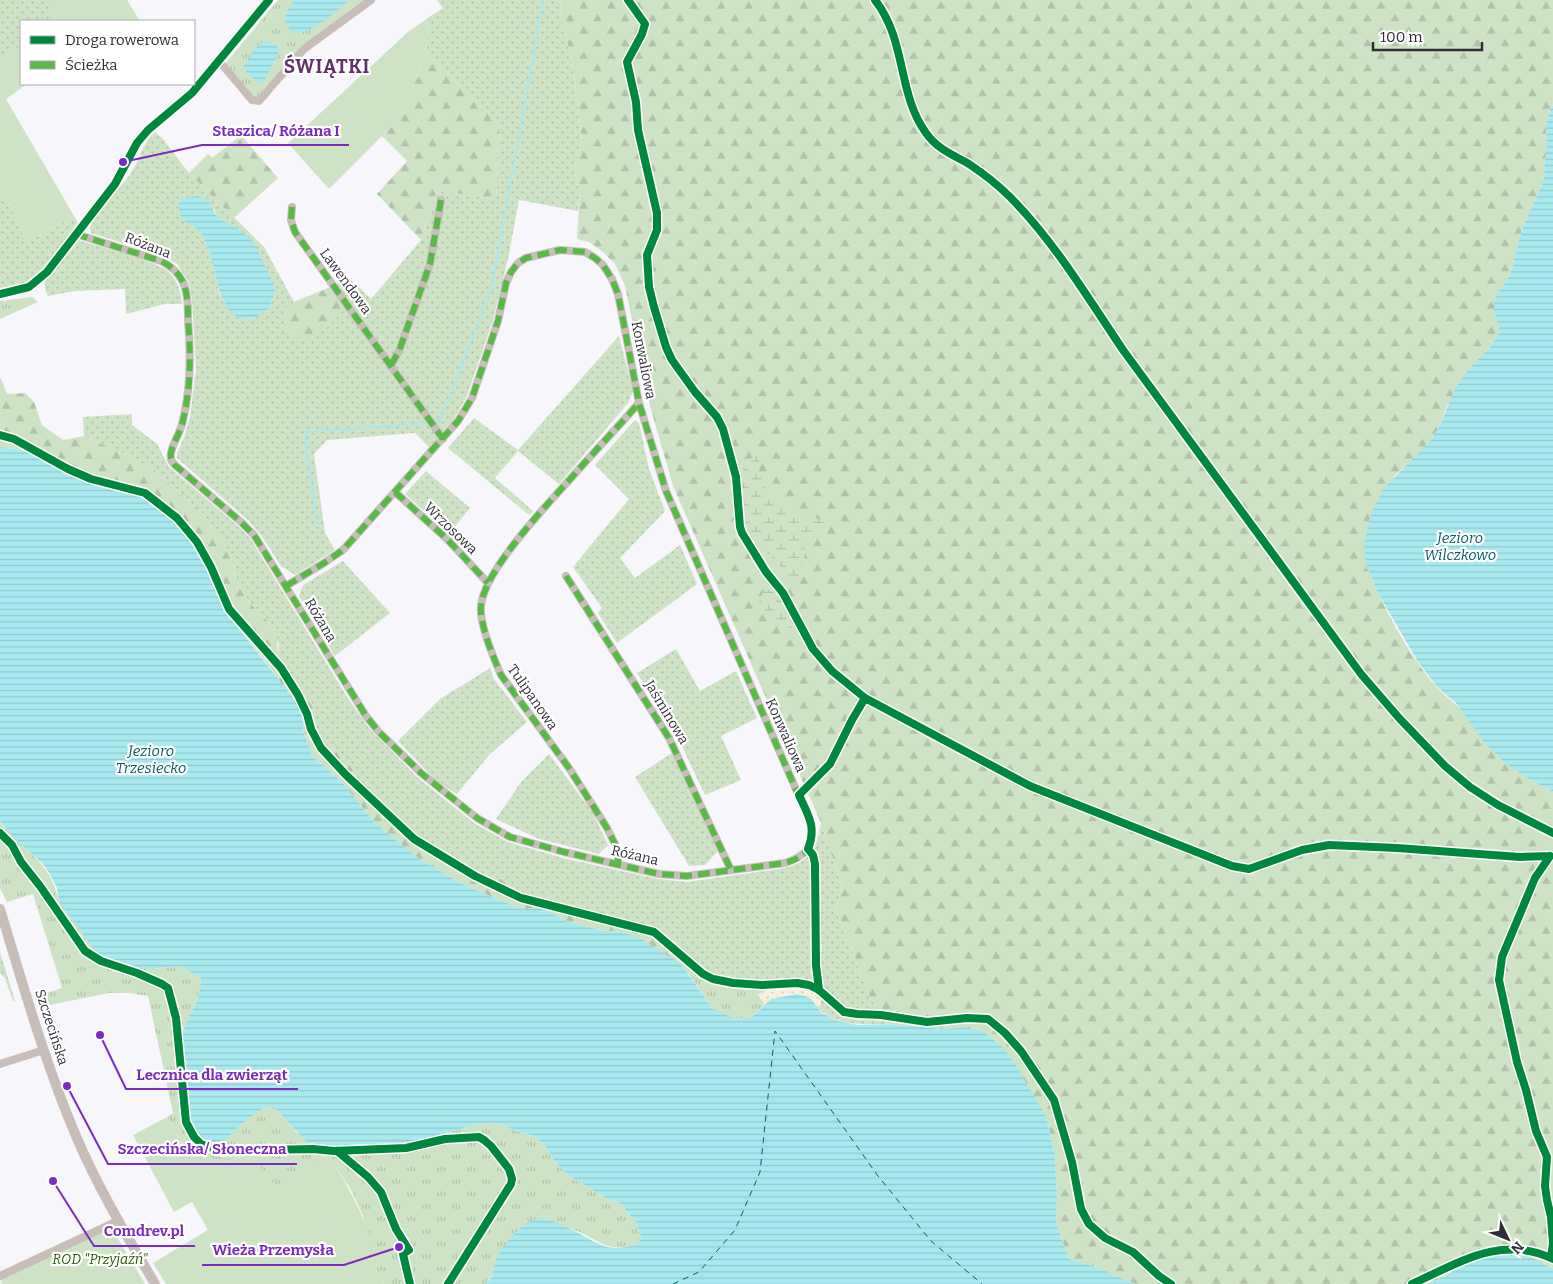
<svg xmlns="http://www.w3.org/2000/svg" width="1553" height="1284" viewBox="0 0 1553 1284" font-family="Bitter,serif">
<defs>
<pattern id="grass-dots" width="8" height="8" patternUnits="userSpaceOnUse" patternTransform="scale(1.25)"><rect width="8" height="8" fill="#cee2c5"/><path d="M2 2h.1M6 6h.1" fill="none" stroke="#b1c2aa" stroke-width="1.8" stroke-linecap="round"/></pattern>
<pattern id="forest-firs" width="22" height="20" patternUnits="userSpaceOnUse" patternTransform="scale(1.25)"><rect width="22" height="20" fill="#cee2c5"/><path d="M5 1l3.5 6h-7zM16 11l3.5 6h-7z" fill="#b1c2aa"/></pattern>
<pattern id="wetland-marsh" width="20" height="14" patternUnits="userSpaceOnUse" patternTransform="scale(1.25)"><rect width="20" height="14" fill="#cee2c5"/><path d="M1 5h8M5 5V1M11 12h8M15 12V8" fill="none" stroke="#b1c2aa"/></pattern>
<pattern id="sand-dots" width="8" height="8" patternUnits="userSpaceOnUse" patternTransform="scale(1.25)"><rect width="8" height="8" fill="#f6f0de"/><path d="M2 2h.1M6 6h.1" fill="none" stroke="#d3cebf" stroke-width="1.8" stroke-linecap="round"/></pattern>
<pattern id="park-tufts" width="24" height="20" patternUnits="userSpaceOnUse" patternTransform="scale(1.25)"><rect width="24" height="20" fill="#cee2c5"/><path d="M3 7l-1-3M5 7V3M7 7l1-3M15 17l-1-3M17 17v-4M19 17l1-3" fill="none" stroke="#b1c2aa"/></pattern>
<pattern id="water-rules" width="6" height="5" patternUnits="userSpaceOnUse" patternTransform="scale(1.25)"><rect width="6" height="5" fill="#a8e9f0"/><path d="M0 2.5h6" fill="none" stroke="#91c8ce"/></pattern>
</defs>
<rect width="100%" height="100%" fill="#f7f6fb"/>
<path fill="url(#grass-dots)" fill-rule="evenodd" d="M0,0h45l12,21h-36v25l-21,14z
M437,0h123l1,16 12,51 9,73 -8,31 6,19 -2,21 -59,-11 -11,59 -15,61 -26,76 -13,23 -25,28 -14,-14 -88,7 -13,14 11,79 10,17 -40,25 -14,-9 -18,-28 -14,-17 -72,-63v-5l8,-18 5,-18 6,-48 -4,-70 -4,-18 -11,-17 -13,-8 -73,-23 -1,-6c9,-20 28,-36 41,-54 9,-13 11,-30 24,-41l7,6 27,35 75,74 30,55 56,-23 21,20 50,-59 16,-50 59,10 4,-76 -74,-71 3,-28 -4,-5 18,-12zM214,208l3,9 20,11 38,63 -5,17 -16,10 -8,1 -12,-5 -10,-11 -5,-11 -7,-34 -11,-25z
M4,194l23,48 47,-26 4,7c-13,16 -34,50 -52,59 -8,4 -17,5 -26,6v-92z
M78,240c21,7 77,20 91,32 9,9 12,20 13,32h-17l-39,10 -1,-25 -51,2 -26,5 -3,-7v-8z
M619,336l14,55 -5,12 -69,81 -41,-33 -23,27 38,33 -4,4 -81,-67 26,-30 44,32z
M132,414v11l25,19 12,23 69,59 12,12 97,159 22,31 48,49 57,46 34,19 55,16 95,21 29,3 99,-14c27,-9 30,-19 35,-45l21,62 -6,24 34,89 19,26c-24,0 -53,3 -71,-16l3,-4 -9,-18 -22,-3 -23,2 -34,-2 -25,-6 -9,-6 -23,-21 -19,-11 -23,-8 -41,-11 -39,-23 -9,-1 -12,4 -7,-2 -25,-19 -22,-5 -47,-27 -11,-2 -6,-9 -22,-16 -33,-34 -3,-9 -9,-15 -30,-29 -6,-30 -17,-19 -13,-19 -4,-9 1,-12 -8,-19 -23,-24 -12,-24 -4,-16 -7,-16 -20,-29 -49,-45 -33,-18 -39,-17 -1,-19z
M635,420l4,3 10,46 16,42 -45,47 15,20 45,-33 17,39 -80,59 -19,-30 4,-5 -29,-41 56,-68 -34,-34z
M426,471l44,37 -21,26 -44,-40z
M343,561l47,52 -55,43 -36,-60 4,-11z
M676,649l24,42 36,-20 21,47 -36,18 20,44 -36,15 -27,-57 -41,-65z
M490,668l4,11 33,43 -37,32 -33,40 -21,-13 -38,-40 42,-42z
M672,753l46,98 -13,14 -16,1 -54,-89z
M549,754l44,59 15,32 -9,9 -60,-15 -43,-20 25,-37z
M0,952l15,49h-2l-8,-23 -5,-5z"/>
<path fill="url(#forest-firs)" d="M560,0h993v105l-3,4 -4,16 1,18 -4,40 -21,46 -12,46 -12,18 -4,19 5,15 -1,8 -7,11 -23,24 -22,38 -8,21 -8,12 -18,19 -18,16 -28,89c18,43 41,88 71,123 9,9 20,16 28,26l66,66 22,12v477l-8,-5 -52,-11 -22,9 -42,22h-294l-36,-16 -30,-9 -13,-35 1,-24 -1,-22 -2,-26 -7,-33 -82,-92 -21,2 -55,-5 -19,-26 -34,-89 6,-24 -21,-62 -148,-337 -25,-87 -23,-113 -10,-22 -12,-12 -14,-10 -12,-3 3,-49 -6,-19 8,-31 -9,-73 -12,-51z
M426,53l74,71 -4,76 -59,-10 -16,50 -44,-46 30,-33 -25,-25 19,-19z
M240,136h4l1,4 33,38 -44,40 -45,-45 19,-19 4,4z
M350,279l12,11 -37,40 -22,10 -18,-5 -2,-24 11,-9z
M0,377l7,17 18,-1 9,9 8,23 21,15 21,-4 39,17 33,18 49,45 20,29 7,16 4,16 12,24 23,24 6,9 1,22 17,28 17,19 6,30 30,29 9,15 3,9 12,8 17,16 4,10c13,4 21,15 28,25l10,2 48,27 22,5 25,19 7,2 12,-4 9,1 39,23 41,11 33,12 9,7 23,21 -6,9 -11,-15 -60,-33 -22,-2 -35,-9 -16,-10 -13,-3 -10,1 -10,-2 -50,-21 -47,-27 -45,-37 -32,-40 -29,-25 -9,-23 -2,-19 -33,-49 -44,-55 -18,-42 -13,-23 -28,-34 -19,-18 -42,-6 -18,-5 -17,-8 -15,-10 -19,-9 -15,-6 -21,-3z"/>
<path fill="url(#wetland-marsh)" d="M761,448l-3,24 10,20 13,10 16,10 28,9v4l-19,12 -2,25 -10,25 -4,1 -9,-11 -1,-14 -24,-19 -11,-15c4,-19 -8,-37 -3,-56 2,-9 13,-18 19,-25z
M765,589l12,4 17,25 -3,12 -7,1c-13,-9 -18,-17 -25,-31z"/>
<path fill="url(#sand-dots)" d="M790,983l22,3 7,4 2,14 -3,4c-3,-4 -7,-9 -12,-11 -12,-8 -32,0 -42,8l-6,-11 6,-2 3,-7z"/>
<path fill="url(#park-tufts)" d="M278,0h87l-64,47 -42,50 -4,1 -29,-35z
M32,297l6,5 -38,17v-18z
M0,821c23,32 50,37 59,81l95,67 26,-3 21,12v11l-20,49 3,30 5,26 1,26 32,24c9,-10 38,-42 52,-37l26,29 41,11 66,-3 67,-19 17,-2 13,2 9,5 22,6 10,10 11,17 12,12 43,26 7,1 4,3 6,8 7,7 6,18 -3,5c-24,10 -34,2 -54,-9 -12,-5 -24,-10 -37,-14l-51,43 -3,9 -7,12h-102l-18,-34 -3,-34 -12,-26 -19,-29 -54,27 -30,-34 -15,6 -40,5 -26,-48 6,-4 -25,-117 -19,-3h-20l-69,14 -4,-11 26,-8 -29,-94 -26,8 -7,-14z
M699,971c20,13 44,13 68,14l-3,7 -6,2 6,11 -12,12 -17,2 -7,-2 -16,-9 -19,-28z"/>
<path fill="#cee2c5" d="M45,0h82l13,21h-83z
M425,20l4,5 -3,28 -25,64 -72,72 -41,-46 120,-111z
M21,46v38h6l-21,15 68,117 -47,26 -23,-48 -4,2v-136z
M167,1117l26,48 40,-5 15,-6 30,34 54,-27c18,28 30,53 42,84l-8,5 18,34h-218l-13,-21 55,-33 -16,-28 -18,10 -41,-77z
M111,1227l34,57h-142l-3,-2 4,-4z"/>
<path fill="url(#water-rules)" d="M295,0h54c-8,8 -35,30 -46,32 -8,3 -16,-3 -18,-11l1,-8z
M264,41l12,4 4,5 -16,31 -5,2 -11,-9 -5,-7 13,-20z
M1553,105v687l-22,-12 -26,-17 -21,-21 -28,-39 -18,-15 -20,-26 -40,-69 -12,-28 -2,-20 6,-28 13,-28 47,-48 8,-12 17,-40 13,-19 23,-24 7,-11 1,-8 -5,-15v-9l4,-10 12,-18 12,-46 21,-46 4,-40 -1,-18 4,-16z
M198,196l11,6 8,15 20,11 16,13 19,39 3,11 -5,17c-7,4 -15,12 -24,11 -26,-2 -29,-41 -34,-59 -2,-8 -7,-18 -10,-25 -9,-16 -26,-6 -22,-36z
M0,447l21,3 15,6 19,9 15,10 17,8 18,5 42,6 19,18 28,34 13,23 18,42 68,87 9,17 2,19 9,23 29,25 32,40 45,37 47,27 50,21 10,2 10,-1 13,3 16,10 35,9 22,2 18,6 42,27 30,43 23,11 17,-2 19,-18 25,-5 9,2 6,3 11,14 16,8 20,4 31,-1 55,5 21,-2 19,5 19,16 14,19 30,52 7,33 2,26 1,22 -1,24 13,35 30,9 36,16h-649c6,-6 7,-13 9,-21 4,-12 13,-23 22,-32 5,-4 10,-9 16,-11 18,-7 54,20 71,26 11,4 25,1 34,-3l3,-5 -6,-18 -7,-7 -6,-8 -4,-3 -7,-1 -43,-26 -12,-12 -11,-17 -10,-10 -22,-6 -9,-5 -13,-2 -17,2 -67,19 -30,2 -52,1 -18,-4 -33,-36c-13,-5 -43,27 -52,37l-5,2c-12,-5 -23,-12 -27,-26 -2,-8 0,-18 -1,-27 -1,-17 -11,-39 -7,-57 5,-20 20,-37 19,-58l-21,-12 -26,3 -17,-1 -21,-5 -17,-7 -40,-54 -2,-14 -7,-14 -8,-11 -27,-24 -15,-18z
M1493,1253c26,1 37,2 60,16v15h-124l42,-22z"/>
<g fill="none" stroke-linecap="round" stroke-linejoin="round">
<path stroke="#a8e9f0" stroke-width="2" d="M435,422h5l52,-136 51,-285
M317,523l-12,-85 3,-6 119,-9"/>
<path stroke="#0a5d64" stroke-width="1" stroke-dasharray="6 5" stroke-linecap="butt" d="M673,1284l26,-12 36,-42 25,-58 15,-141 103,145 53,65 51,43"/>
<path stroke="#c7beba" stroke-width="8" d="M875,0c32,41 22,93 51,133 11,16 27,22 43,31 15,10 29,21 41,33 44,44 78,101 113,153l238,324 38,44 46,48 25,21 28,18 55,28
M219,61l33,39 7,1 45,-52 67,-49
M292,207l-1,13 4,12 148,207
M76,234l85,27c10,5 17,11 22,21 5,12 5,26 5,38 3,34 3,67 -5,100 -2,12 -10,22 -12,33 -1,5 1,10 5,13l65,56 13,13 112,181 13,16 42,41 56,45 33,19 54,15 95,22 28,2 98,-13c20,-7 29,-15 27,-37l-146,-335 -27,-88 -21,-109 -6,-15 -9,-14 -8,-7 -10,-6 -25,-2 -34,8 -8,5 -7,9 -5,11 -8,38 -26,77 -14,23 -115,129 -19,13 -38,23
M0,294l29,-7 18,-15 68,-88 22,-41 11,-13 44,-37 77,-93
M391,365l8,-14 31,-87 11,-64
M395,492l52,47 41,44
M566,576l103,162 62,132
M618,864v-8l-1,-8 -10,-20 -38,-60 -68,-93c-7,-16 -22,-52 -20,-69 3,-36 67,-102 91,-129 22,-25 45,-49 67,-74
M0,1064l44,-14
M0,1276l118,-55"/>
<path stroke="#c7beba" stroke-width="10" d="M0,909c23,76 45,154 76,227 22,52 51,100 79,148"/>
<path stroke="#58b947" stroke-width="6" stroke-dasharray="12 6" stroke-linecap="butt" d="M292,207l-1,13 4,12 148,207
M76,234l85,27c10,5 17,11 22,21 5,12 5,26 5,38 3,34 3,67 -5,100 -2,12 -10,22 -12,33 -1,5 1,10 5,13l65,56 13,13 112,181 13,16 42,41 56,45 33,19 54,15 95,22 28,2 98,-13c10,-3 20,-7 25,-17
M391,365l8,-14 31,-87 11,-64
M395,492l52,47 41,44
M566,576l103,162 62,132
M286,586l38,-23 19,-13 115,-129 14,-23 26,-77 8,-38 5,-11 7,-9 8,-5 34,-8 25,2 10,6 8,7 9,14 6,15 21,109 27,88 134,308
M618,864v-8l-1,-8 -10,-20 -38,-60 -68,-93c-7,-16 -22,-52 -20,-69 3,-36 67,-102 91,-129 22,-25 45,-49 67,-74"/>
<g stroke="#fff" stroke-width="11">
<path id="cycleway" d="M628,0l17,24 -3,10 -15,28 9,40 2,28 19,83v17l-10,25 2,32 5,20 12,40 6,13 23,32 22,25 6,12 13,48 4,50 2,6 24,39 17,21 30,56 19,22 33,27 165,88 202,80 17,3 53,-19 27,-5 68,3 123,9 30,-1
M875,0c32,41 22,93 51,133 11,16 27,22 43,31 15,10 29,21 41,33 44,44 78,101 113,153l238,324 38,44 46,48 25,21 28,18 55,28
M0,294l29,-7 18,-15 68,-88 22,-41 11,-13 44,-37 77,-93
M0,435l14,4 54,30 23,10 54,14 32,25 20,24 14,25 18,42 52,59 17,27 9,19 4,15 10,19 25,27 68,64 61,37 46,22 133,34 49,42 10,5 20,4 29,2 35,-2 12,2 10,5 25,22 13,2 24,1 46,7 40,-4 21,1 17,14 16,18 33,49 18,62 9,47 8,15 16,14 28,14 26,24 12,8
M0,833l12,12 9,17 19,24 45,65 16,10 36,12 25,11 6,4 8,30 10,104 8,15 7,7 20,7 92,-2 21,2 72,-3 39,-9 34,-2 5,3 7,6 18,23 3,10 -1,5 -63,100
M1550,856l-15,22 -33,79 -3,23 18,82 9,28 10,41 11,26 -2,29 2,14 4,17 2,26 -2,15
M819,990l-3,-25 -1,-101 -2,-9 -5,-6c9,-22 0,-34 -9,-54l31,-31 22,-44 13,-22
M337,1151l31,26 13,15 15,37 13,21 -6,4 7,30
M1412,1284c47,-21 89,-50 141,-25"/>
</g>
<use href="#cycleway" stroke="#00873e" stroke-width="8"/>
</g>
<g text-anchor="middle" stroke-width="4.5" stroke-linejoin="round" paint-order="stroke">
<g font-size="14" fill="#302d36" stroke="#fff">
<text transform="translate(148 245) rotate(21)" y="5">Różana</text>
<text transform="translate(346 281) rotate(54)" y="5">Lawendowa</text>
<text transform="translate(644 360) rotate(79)" y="5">Konwaliowa</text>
<text transform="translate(451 528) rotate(44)" y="5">Wrzosowa</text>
<text transform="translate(321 620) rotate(59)" y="5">Różana</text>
<text transform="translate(533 697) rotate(55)" y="5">Tulipanowa</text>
<text transform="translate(667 712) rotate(59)" y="5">Jaśminowa</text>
<text transform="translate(786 735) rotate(66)" y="5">Konwaliowa</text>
<text transform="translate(635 855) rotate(13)" y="5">Różana</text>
<text transform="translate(52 1027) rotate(72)" y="5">Szczecińska</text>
</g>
<g font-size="14" font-style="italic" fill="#2b5903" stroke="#fff">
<text x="100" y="1264">ROD "Przyjaźń"</text>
</g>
<g font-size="15" font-style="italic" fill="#0a5d64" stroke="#fff">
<text x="1460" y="543">Jezioro<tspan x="1460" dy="17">Wilczkowo</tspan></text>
<text x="151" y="756">Jezioro<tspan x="151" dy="17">Trzesiecko</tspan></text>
</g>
<g font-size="19" font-weight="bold" letter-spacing="1" fill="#603367" stroke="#fff">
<text x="327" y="73">ŚWIĄTKI</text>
</g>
</g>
<path fill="none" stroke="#7b2cbf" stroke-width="2" d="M123 162L202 145H349M100 1035L126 1089H298M67 1086L108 1164H297M53 1181L94 1246H195M399 1247L344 1265H202"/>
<g fill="#7b2cbf" stroke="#fff" stroke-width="2">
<circle cx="123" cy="162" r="5"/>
<circle cx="100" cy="1035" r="5"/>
<circle cx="67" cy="1086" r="5"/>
<circle cx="53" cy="1181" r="5"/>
<circle cx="399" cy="1247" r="5"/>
</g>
<g font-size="15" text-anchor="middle" font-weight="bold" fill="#7b2cbf" stroke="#fff" stroke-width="4.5" stroke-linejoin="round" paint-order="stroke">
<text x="276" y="136">Staszica/ Różana I</text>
<text x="212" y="1080">Lecznica dla zwierząt</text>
<text x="202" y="1154">Szczecińska/ Słoneczna</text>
<text x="144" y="1236">Comdrev.pl</text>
<text x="273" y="1255">Wieża Przemysła</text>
</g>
<rect x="20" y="20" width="175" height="65" fill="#ffffff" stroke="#acabaf"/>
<rect x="30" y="36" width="25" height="8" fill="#00873e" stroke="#acabaf"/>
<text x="65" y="45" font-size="15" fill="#302d36">Droga rowerowa</text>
<rect x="30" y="61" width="25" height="8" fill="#58b947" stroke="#acabaf"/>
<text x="65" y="70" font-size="15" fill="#302d36">Ścieżka</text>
<g transform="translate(1508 1239) rotate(133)" stroke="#ffffff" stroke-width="4" paint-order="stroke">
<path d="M0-4L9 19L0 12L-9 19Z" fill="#302d36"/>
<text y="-8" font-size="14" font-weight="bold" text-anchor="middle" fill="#302d36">N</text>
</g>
<path d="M1373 42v8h109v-8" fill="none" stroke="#302d36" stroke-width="2.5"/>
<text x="1380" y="42" font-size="15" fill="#302d36" stroke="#ffffff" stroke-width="4" paint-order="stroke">100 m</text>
</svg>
